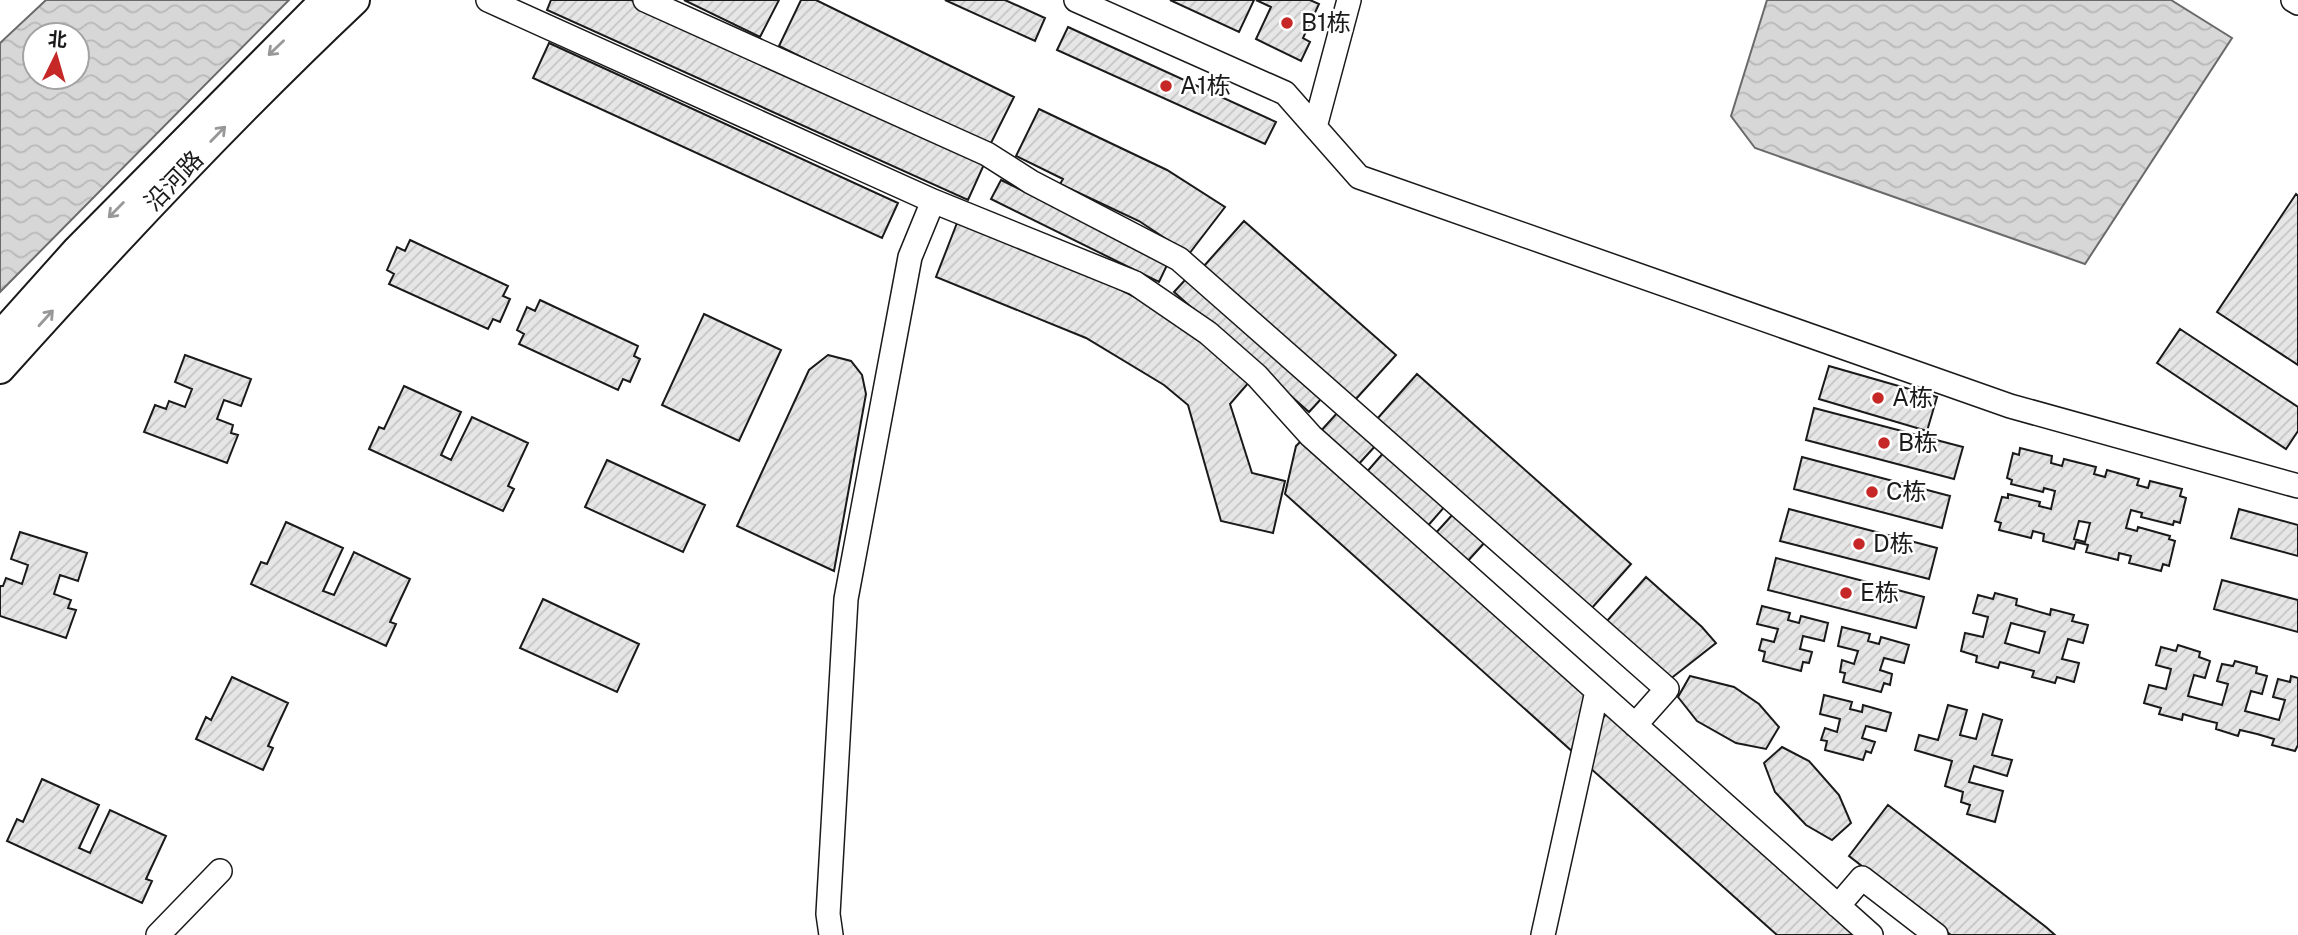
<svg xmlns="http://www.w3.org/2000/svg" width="2298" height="935" viewBox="0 0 2298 935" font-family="'Public Sans','Noto Sans SC',sans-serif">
<defs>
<pattern id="water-waves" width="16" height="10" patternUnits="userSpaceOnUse" patternTransform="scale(1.75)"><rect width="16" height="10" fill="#d7d7d7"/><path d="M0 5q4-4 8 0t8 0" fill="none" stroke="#b8b8b8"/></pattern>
<pattern id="building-hatch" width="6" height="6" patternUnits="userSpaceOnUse" patternTransform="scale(1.75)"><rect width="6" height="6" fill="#e6e6e6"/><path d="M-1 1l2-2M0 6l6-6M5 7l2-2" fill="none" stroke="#c5c5c5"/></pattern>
</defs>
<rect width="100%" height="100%" fill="#fff"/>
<path fill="url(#water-waves)" stroke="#6a6a6a" stroke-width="2" fill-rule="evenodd" d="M46,0h243l-289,292v-249zM77,35v42h-42v-42z
M1767,0h404l61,38 -147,226 -330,-116 -24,-32z"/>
<path fill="url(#building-hatch)" stroke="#1a1a1a" stroke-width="2" fill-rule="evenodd" d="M551,0h80l355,160 -18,40 -421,-190z
M684,0h95l-19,37z
M801,0h15l198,97 -26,52 -209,-103z
M945,0h60l40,18 -10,23z
M1170,0h84l-15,32z
M1256,0h54l9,4 -16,34 7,4 -9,19 -45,-22 15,-32z
M1068,27l208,95 -11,22 -208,-94z
M549,43l349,160 -16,35 -349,-160z
M1039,109l128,61 58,37 -36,47 -50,-33 -79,-37 3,-5 -47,-23z
M1001,180l167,83 -9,19 -168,-83z
M2296,194l2,2v169l-81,-53z
M1244,221l152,134 -41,45 -151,-134z
M957,223l154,62 32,16 58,39 49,41 -20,23 22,69 33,8 -12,52 -52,-12 -33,-116 -24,-20 -78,-47 -150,-61z
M410,240l98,46 -5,10 7,3 -10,23 -7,-3 -5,10 -99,-45 5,-10 -7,-4 10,-23 8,4z
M1186,279l135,120 -12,13 -135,-120z
M540,300l98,46 -4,10 6,3 -10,23 -7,-3 -5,11 -99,-46 5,-10 -7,-4 10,-23 8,4z
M704,314l77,36 -42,91 -77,-36z
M2180,329l118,78v24l-12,18 -129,-86z
M185,355l66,24 -10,27 -17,-6 -7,19 16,6 -2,8 7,2 -11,28 -83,-31 11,-27 11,4 3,-8 16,6 7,-18 -17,-7z
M828,355l23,6 11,14 4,19 -32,177 -97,-45 72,-156z
M1829,366l108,31 -10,34 -108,-32z
M1417,374l214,190 -40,45 -214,-190z
M404,386l57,26 -20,43 10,5 21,-43 56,26 -20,43 6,3 -11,22 -134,-62 10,-22 5,2z
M1814,408l149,39 -9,32 -148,-39z
M1339,411l38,33 -20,22 -38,-33z
M1303,439l284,255 -13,59 -289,-259 11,-48z
M2020,448l32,8 -1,7 11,3 2,-7 32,8 -2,7 11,3 2,-7 32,9 -2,6 11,3 2,-7 32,8 -2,7 6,2 -6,25 -6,-2 -1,4 -32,-8 1,-4 -11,-3 -5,18 11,3 1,-4 32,9 -1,3 6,2 -6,25 -6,-2 -2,7 -32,-8 2,-7 -12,-3 -1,7 -32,-8 2,-7 -12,-3 -2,7 -31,-8 1,-7 -11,-3 -2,7 -32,-8 2,-7 -6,-2 7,-24 6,1v-4l32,8 -1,4 12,3 4,-18 -11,-3 -1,4 -32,-8 1,-4 -5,-2 6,-25 6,2zM2079,521l11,2 -5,19 -11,-3z
M1385,451l61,54 -20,23 -61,-54z
M1802,457l148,39 -8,32 -148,-39z
M607,460l98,45 -22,47 -98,-45z
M1789,509l148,39 -8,31 -149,-38z
M2239,509l59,16v31l-67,-18z
M1454,513l32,28 -20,22 -32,-28z
M286,522l57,26 -20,43 11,4 20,-43 56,27 -20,43 6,2 -10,22 -135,-62 10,-22 6,2z
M20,532l67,21 -9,28 -18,-6 -6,19 17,6 -3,8 8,2 -10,28 -66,-22v-30h3l3,-8 16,6 6,-19 -17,-6z
M1776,558l148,39 -8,31 -148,-38z
M1646,577l56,50 14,16 -47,37 -62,-59z
M2222,580l76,20v32l-84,-23z
M1995,593l22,6 -1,6 34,10 1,-6 23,6 -2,6 16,4 -5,18 -15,-4 -6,20 17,4 -5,19 -17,-5 -2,6 -23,-6 2,-6 -34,-9 -2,6 -22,-6 1,-6 -16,-5 4,-18 18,4 5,-20 -15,-4 5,-18 15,4zM2011,623l34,9 -6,21 -34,-10z
M543,599l96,45 -22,48 -97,-44z
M1762,606l28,7 -2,7 11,3 2,-7 27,7 -4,18 -21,-5 -3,13 12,3 -3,11 -6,-1 -2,9 -38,-10 2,-9 -6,-2 3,-11 12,3 4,-13 -21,-5z
M1842,627l28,7 -2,7 11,3 2,-7 28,8 -5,18 -20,-5 -4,12 12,4 -2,11 -6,-2 -3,9 -38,-10 2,-9 -5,-1 2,-12 12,4 4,-13 -20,-5z
M2178,645l22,7 -1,5 11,4 -5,17 -11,-3 -6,21 34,9 6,-21 -11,-3 5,-17 11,2 2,-5 22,6 -1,6 11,3 -5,18 -11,-3 -6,20 34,9 6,-20 -12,-3 5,-18 12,3 1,-6 7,2v67l-3,6 -23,-6 2,-6 -17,-5 -17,-4 -2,6 -22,-7 1,-6 -17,-4 -17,-5 -1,6 -23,-6 2,-6 -17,-5 5,-18 17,4 5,-20 -15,-4 5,-18 15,4z
M1690,676l44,11 25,17 20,23 -13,22 -30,-6 -39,-22 -19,-24z
M232,677l56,26 -20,43 5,2 -10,22 -67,-31 10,-22 5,3z
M1824,695l28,7 -2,7 12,3 1,-7 28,8 -5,18 -20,-5 -4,12 13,4 -4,11 -5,-2 -3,9 -38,-10 2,-9 -6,-1 4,-12 12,4 3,-13 -20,-5z
M1948,705l19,5 -7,25 16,4 7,-25 19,6 -10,35 20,5 -5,16 -33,-10 -5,16 34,9 -8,31 -28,-8 3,-9 -9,-3 2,-10 -18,-6 7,-25 -37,-11 4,-15 19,5z
M1608,712l248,223h-79l-188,-168 11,-46z
M1782,747l27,14 30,34 12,28 -19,17 -26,-15 -31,-33 -11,-29z
M42,779l57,26 -20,43 11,5 20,-43 56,26 -20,43 6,2 -10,22 -135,-62 10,-22 6,3z
M1888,805l158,122 9,8h-104l-102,-79z"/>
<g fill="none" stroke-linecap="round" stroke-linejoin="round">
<g stroke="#1a1a1a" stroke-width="26">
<path id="minor" d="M488,0l445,201 202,82 73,50 49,43 54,60 560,499
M645,0l342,154 44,28 148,77 488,430 -32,36
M1076,0l209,93 74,84 651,229 288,80
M2293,0l5,3
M1315,127l34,-127
M1838,906l24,-28 74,57
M158,935l62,-64
M831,935l-3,-21 18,-315 64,-342 23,-56
M1543,935l54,-244"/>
</g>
<g stroke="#1a1a1a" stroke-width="32">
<path id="major" d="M0,336l77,-86 248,-250
M0,369c114,-127 231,-252 355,-369"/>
</g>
<use href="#minor" stroke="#fff" stroke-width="23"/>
<use href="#major" stroke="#fff" stroke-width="28"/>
</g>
<defs><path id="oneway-shaft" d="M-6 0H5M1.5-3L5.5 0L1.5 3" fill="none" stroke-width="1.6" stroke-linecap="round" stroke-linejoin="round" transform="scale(1.75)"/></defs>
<g stroke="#989898">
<use href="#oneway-shaft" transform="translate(276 48) rotate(136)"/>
<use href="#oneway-shaft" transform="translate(218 134) rotate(-46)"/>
<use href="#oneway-shaft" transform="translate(116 210) rotate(135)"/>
<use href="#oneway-shaft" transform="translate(46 318) rotate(-48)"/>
</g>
<g fill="#c62828" stroke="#fff" stroke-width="2.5">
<circle cx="1287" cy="23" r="7"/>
<circle cx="1166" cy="86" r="7"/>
<circle cx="1878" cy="398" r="7"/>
<circle cx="1884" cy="443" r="7"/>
<circle cx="1872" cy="492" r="7"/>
<circle cx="1859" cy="544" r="7"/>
<circle cx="1846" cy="593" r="7"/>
</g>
<g text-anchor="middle" stroke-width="5" stroke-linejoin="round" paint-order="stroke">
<g font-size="24" fill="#1a1a1a" stroke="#fff" text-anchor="start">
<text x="1301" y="31">B1栋</text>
<text x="1180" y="94">A1栋</text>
<text x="1892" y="406">A栋</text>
<text x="1898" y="451">B栋</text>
<text x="1886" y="500">C栋</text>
<text x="1873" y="552">D栋</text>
<text x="1860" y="601">E栋</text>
</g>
<g font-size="24" fill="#1a1a1a" stroke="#fff">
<text transform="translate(174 181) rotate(-46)" y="8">沿河路</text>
</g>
</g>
<g transform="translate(56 56) rotate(5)"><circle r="33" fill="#ffffff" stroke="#a3a3a3" stroke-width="2"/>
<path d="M0-5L12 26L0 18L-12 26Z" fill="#c62828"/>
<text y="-10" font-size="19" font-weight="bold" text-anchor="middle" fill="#1a1a1a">北</text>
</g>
</svg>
